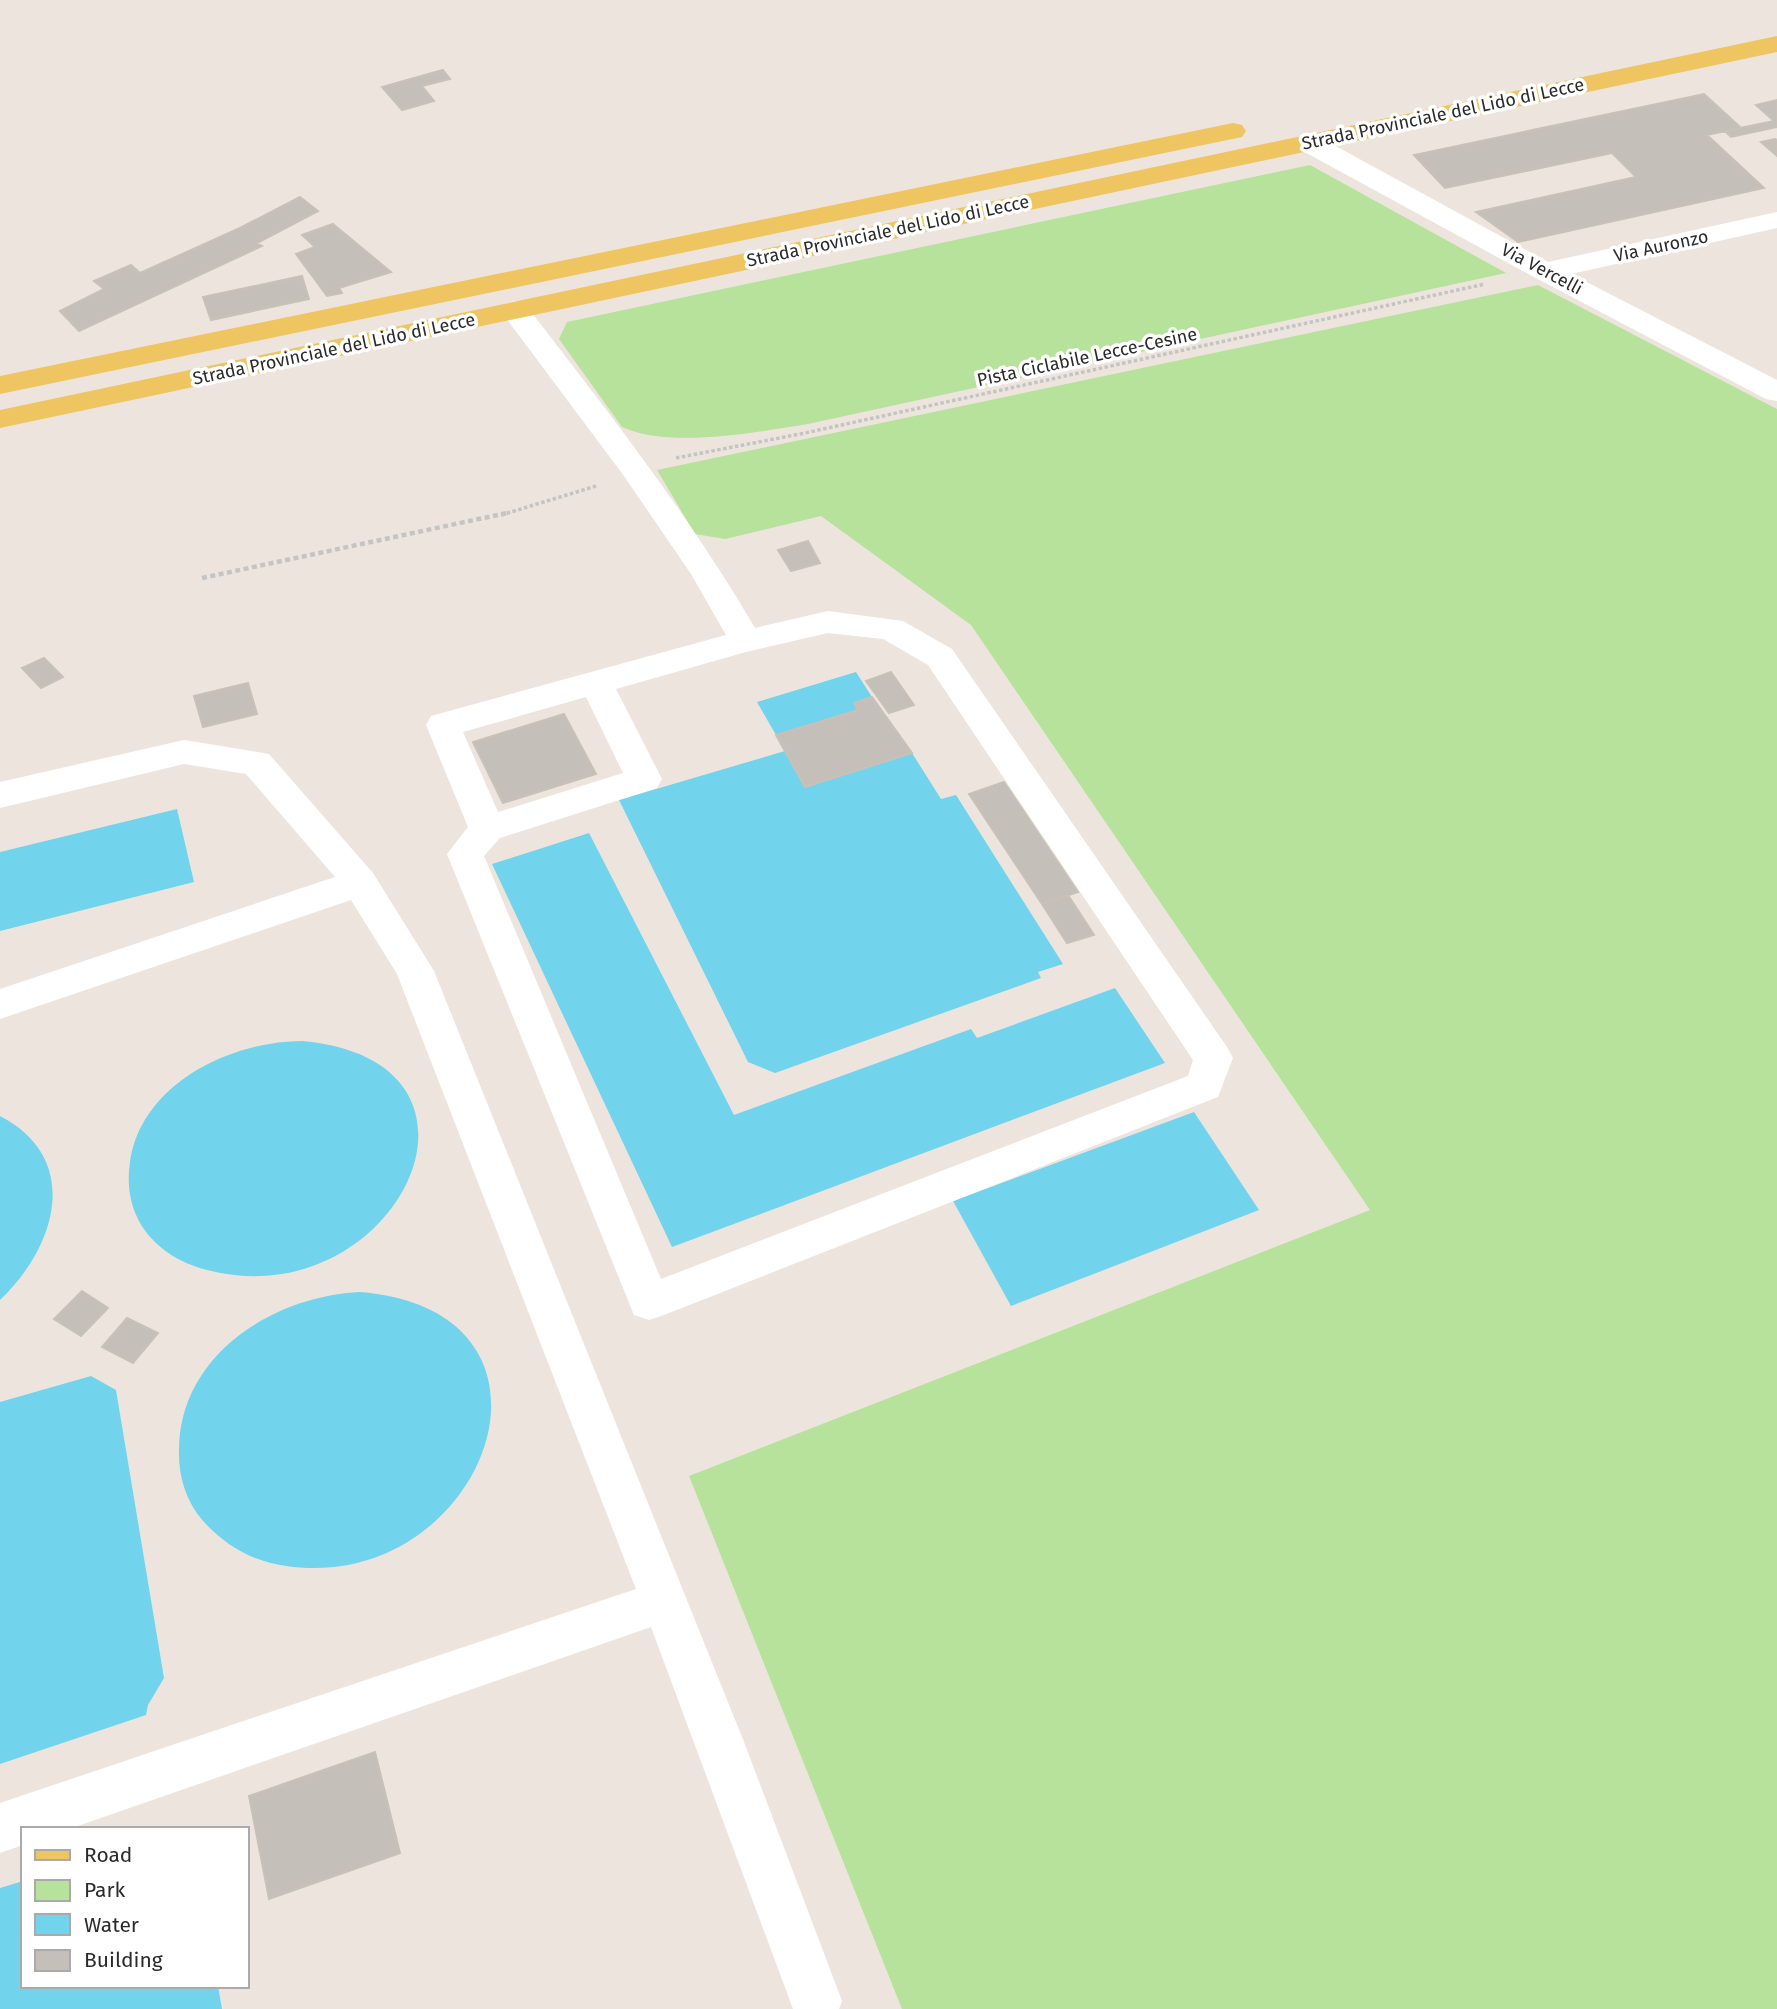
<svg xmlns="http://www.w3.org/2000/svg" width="1777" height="2009" viewBox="0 0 1777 2009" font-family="'Fira Sans',sans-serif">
<rect width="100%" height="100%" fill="#ede5dd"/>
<path fill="#b7e29b" d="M1310,165l196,108 -698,151c-51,8 -139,25 -186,3l-63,-88 8,-17z
M1538,285l239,124v1600h-875l-213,-533 681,-266 -399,-585 -150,-109 -96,23 -30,-5 -38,-64z"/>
<path fill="#72d3ed" d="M856,672l16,25 -18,6 4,7 -82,25 -19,-33z
M785,751l20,35 107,-33 29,46 15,-4 107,169 -25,8 3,6 -266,95 -27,-11 -129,-262z
M177,809l17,73 -194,49v-79z
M589,833l145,282 237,-86 6,9 138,-50 50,75 -493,184 -180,-383z
M302,1041c210,19 104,254 -68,234 -34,-4 -66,-15 -88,-43 -15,-20 -20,-45 -16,-70 11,-78 101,-121 172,-121z
M1194,1112l65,98 -248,96 -58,-105z
M0,1116c83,43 56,131 0,184z
M360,1292c232,19 124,303 -74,274 -32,-4 -60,-20 -82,-44 -18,-20 -26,-46 -25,-73 1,-95 95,-153 181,-157z
M91,1376l25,14 48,288 -16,27 -2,10 -146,49v-362z
M23,1881v105h195l4,23h-222v-121z"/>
<path fill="#c5bfba" stroke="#c8c1b7" stroke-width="2" d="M443,70l7,9 -28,7 12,15 -32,9 -20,-23z
M1704,94l37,34 -34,7 57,53 -246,54 -42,-30 160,-35 -24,-24 -167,35 -31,-33z
M1777,100v27l-46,10 -6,-6 49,-10 -18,-16z
M1775,139l2,1v16l-16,-14z
M300,197l18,14 -61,32 5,3 -183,85 -19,-20 44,-22 -10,-8 37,-16 9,8 100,-45z
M333,224l58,48 -52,16 3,5 -15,3 -31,-42 19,-7 -13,-12z
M302,276l7,23 -98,21 -8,-23z
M808,541l12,22 -29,8 -13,-21z
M44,658l19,19 -22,11 -19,-20z
M891,672l23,33 -25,8 -23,-32z
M248,683l9,31 -54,13 -9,-31z
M872,697l40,56 -107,34 -29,-52 82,-25 -4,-7z
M564,714l32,60 -93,29 -30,-61z
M1004,782l74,110 -36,12 -73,-110z
M1068,895l26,40 -27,8 -25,-39z
M82,1291l26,17 -27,28 -27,-17z
M127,1318l31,15 -25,30 -31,-16z
M375,1752l25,101 -131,46 -20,-103z"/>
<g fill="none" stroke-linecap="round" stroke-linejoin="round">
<path stroke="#c4c4c4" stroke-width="3.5" stroke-dasharray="3.5 2.5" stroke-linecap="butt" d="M676,458l129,-25 680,-149
M501,515l95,-29"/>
<path stroke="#c4c4c4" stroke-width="4.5" stroke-dasharray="5 3.5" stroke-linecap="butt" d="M202,578l305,-65"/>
<path fill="#fff" fill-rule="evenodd" d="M1309,135l10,2 229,125 229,-50v16l-206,46 206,106v21l-11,-2 -232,-122 -235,-128 -3,-6 3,-6z
M515,301l10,3c81,105 163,209 230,324l73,-17 75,10 49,28 275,398 6,11 -15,39 -554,218 -15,5 -15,-5 -187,-461 21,-27 -42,-102 5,-9 295,-81 -35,-61 -67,-98 -124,-166 5,-6zM828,633l55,6 45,26 265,395 -5,16 -527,203 -177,-423 16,-18 157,-50 5,-9 -46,-90 130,-37zM586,697l37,76 -125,39 -35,-80z
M184,740l85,14 104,119 61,98 310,771 98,259 -3,8h-46l-142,-382 -582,202h-46v16l-23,8v-50l636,-214 -239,-615 -46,-74 -351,119v-30l335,-112 -89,-103 -62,-10 -184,44v-26z"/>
<path fill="#eec560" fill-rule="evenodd" d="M1777,36v16l-1777,376v-18z
M1233,123l9,2 4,6 -4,6 -1242,257v-18z"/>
</g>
<g text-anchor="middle" stroke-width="7" stroke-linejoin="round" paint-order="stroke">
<g font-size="18" fill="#2b2b2b" stroke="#fff">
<text transform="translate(1443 114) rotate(-12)" y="6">Strada Provinciale del Lido di Lecce</text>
<text transform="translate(888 231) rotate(-12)" y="6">Strada Provinciale del Lido di Lecce</text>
<text transform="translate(1661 246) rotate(-12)" y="6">Via Auronzo</text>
<text transform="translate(1542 269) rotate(28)" y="6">Via Vercelli</text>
<text transform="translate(334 349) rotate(-12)" y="6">Strada Provinciale del Lido di Lecce</text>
<text transform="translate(1087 357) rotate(-12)" y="6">Pista Ciclabile Lecce-Cesine</text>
</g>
</g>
<rect x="21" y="1827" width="228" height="161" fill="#ffffff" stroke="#aaaaaa" stroke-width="2"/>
<rect x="35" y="1850" width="35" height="10" fill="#eec560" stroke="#aaaaaa" stroke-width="2"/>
<text x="84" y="1862" font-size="21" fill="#2b2b2b">Road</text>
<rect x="35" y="1880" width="35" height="21" fill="#b7e29b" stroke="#aaaaaa" stroke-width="2"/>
<text x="84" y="1897" font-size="21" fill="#2b2b2b">Park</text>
<rect x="35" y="1914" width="35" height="21" fill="#72d3ed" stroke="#aaaaaa" stroke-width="2"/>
<text x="84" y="1932" font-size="21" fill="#2b2b2b">Water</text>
<rect x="35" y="1950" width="35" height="21" fill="#c5bfba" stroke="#aaaaaa" stroke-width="2"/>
<text x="84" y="1967" font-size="21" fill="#2b2b2b">Building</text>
</svg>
